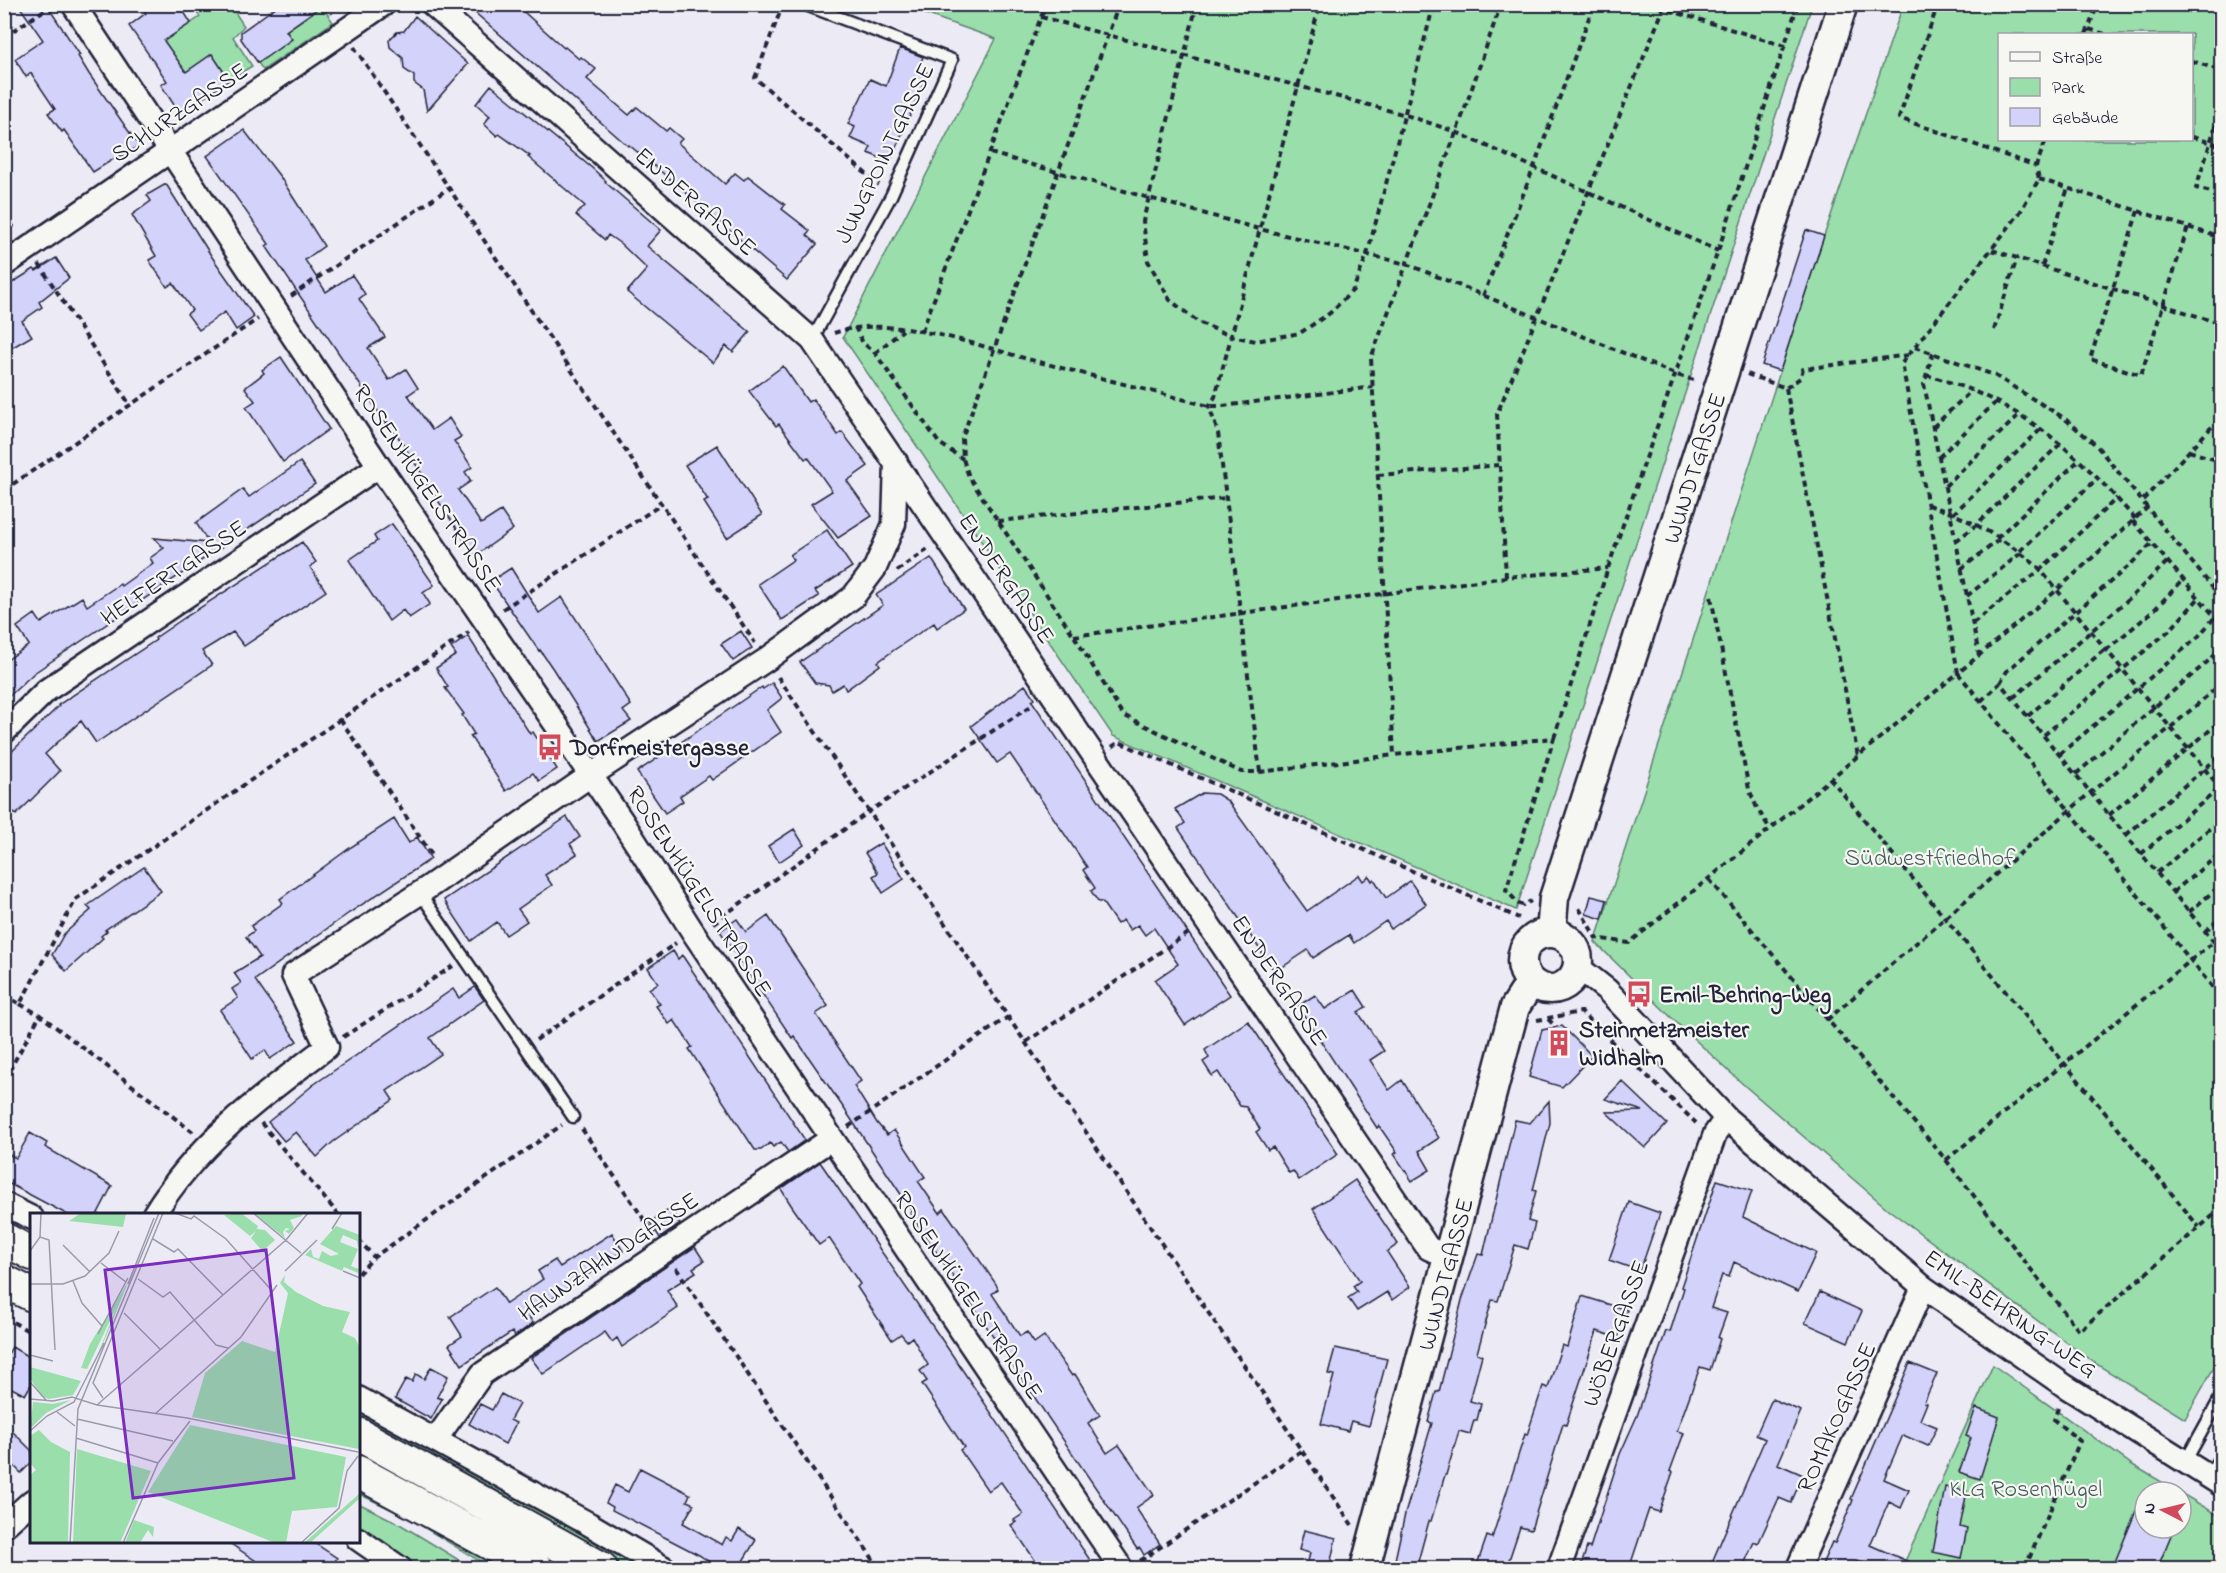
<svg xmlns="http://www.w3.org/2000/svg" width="2226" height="1573" viewBox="0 0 2226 1573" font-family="'Indie Flower',sans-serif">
<rect width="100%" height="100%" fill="#ecebf5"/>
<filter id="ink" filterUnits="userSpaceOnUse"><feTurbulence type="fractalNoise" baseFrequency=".0167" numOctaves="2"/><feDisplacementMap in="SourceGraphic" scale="12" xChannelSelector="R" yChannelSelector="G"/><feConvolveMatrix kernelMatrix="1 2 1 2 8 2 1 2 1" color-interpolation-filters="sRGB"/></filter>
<g filter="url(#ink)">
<path fill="#9adfab" stroke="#5e8073" stroke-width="1.5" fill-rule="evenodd" d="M192,5h43l-3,3 12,18 -11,11 19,29 -23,14 -17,-26 -29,20v-6l-19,-27 36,-24z
M309,5h12l12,17 -70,48 -5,-7 33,-25 -5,-7 28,-19z
M900,5h912l-296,905 -403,-174 -270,-399 153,-298z
M1903,5h318l1,1348 -37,66 -92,-57 -204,-152 -144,-124 -66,-61 -84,-83 229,-706zM2000,34h192v106h-192z
M1993,1365l138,99 48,28h-34v36h36v-35l40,24v51h-319z
M358,1409l291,159h-24l-101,-59 -165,-91z
M358,1484l152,84h-19l-84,-51 -48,-23z
M358,1503l40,20 74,45h-66l-47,-33z"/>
<path fill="#d3d2fb" stroke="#22223b" stroke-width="1.5" d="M18,4h28l34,51 -2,1 11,18 50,72 -17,11 -2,-2 -27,17 -29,-42 -2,2 -14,-19 7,-4 -24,-36 -5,4 -11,-18 28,-19z
M140,4h39l12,19 -27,18 22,31 26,-18 17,26 -49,34 -19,-29 6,-4 -38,-55 17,-13z
M280,4h44l-38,27 6,8 -34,24 -17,-24v-7z
M465,4h50l49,44 1,-1 14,12 2,-2 15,12 -9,10 42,36 8,-8 29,24 3,-3 13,11 -4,4 47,41 10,-11 9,7 4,-4 37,29 -3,4 28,22 -3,4 10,9 -30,36 -116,-100 -42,-35 -1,1z
M415,16l53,48 -41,47 -4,-21 -9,-7v-7l-10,-7 -1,-11 -13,-11 -1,-7 8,-8 7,-1z
M900,48l23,9 -5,12 10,4 -38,89 -22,-9 3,-6 -21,-9 5,-11 -7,-3 22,-45 16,7z
M491,85l101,83 14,13 -1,1 56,48 -14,16 103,86 -17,20 -7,-6 -13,17 -86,-71 20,-23 -26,-25 -13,-9 -3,5 -29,-25 9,-9 -57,-49 2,-1 -31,-22 -2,2 -13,-12 6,-8 -14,-12z
M244,130l37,48 43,68 -19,14 21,32 26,-17 13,19 -6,5 26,38 -17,11 21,32 17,-11 12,19 -10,7 24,35 17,-12 12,19 -7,4 18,26 -7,5 6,9 -13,9 12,17 11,17 20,-13 12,18 -38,27 -54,-81 1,-1 -25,-39 -9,-13 -2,1 -120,-177 3,-2 -62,-88z
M166,184l46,73 42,60 -18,13 -11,-18 -26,18 -12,-16 5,-4 -19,-27 -6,4 -18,-27 7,-4 -24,-41 19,-14 -4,-6z
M1806,230l18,6 -44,135 -18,-6z
M56,258l13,20 -30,24 3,5 -20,14 10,15 -19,11 -9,-13v-46l30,-19 2,2z
M281,357l48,72 -46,33 -37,-55 9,-6 -10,-13 19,-15 -2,-3z
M783,366l25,36 5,-3 25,36 4,-3 26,34 -21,15 25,35 -34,22 -27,-34 21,-13 -24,-34 -3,2 -26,-35 -3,2 -27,-35z
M717,445l45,70 -35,23 -23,-36 4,-2 -23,-35z
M300,462l15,22 -281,189 -30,28v-39l25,-17 -12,-18 18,-13 6,9 41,-26 5,9 33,-22 1,2 32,-23 -3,-5 14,-10 -10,-10 55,5 -13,-20 47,-34 6,8z
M392,524l42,61 -11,8 7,11 -21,14 -6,-8 -14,11 -40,-61 28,-19 -3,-5z
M827,530l25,37 -37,24 4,5 -37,24 -24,-36 35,-24 -3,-5z
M302,542l14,20 -6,5 16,24 -82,55 -11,-14 -31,19 10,14 -116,78 -15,-22 -36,33 15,17 -44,44 -12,-12v-44l55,-53 -1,-1 98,-65 -1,-2 29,-20z
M931,558l33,51 -27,19 -3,-5 -40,27 -16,12 2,3 -34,25 -3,-6 -11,7 -3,-6 -14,-2 -15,-21 83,-57 -7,-10z
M511,568l28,45 23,-16 69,108 -8,6 8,10 -33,20 -45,-72 -13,-19 -1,1 -48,-70z
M741,631l11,17 -19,13 -12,-17z
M468,636l62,98 3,-2 24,37 -18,12 -6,-8 -27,18 -36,-55 4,-2 -12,-19 2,-1 -19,-26 3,-1 -12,-19 20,-13 -5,-7z
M772,683l10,15 -15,12 14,22 -69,48 -3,-4 -29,20 3,5 -18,12 -28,-41 125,-85 1,2z
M1025,685l10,14 -3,2 198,294 -45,30 -30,-45 23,-16 -24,-36 -9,7 -7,-10 -8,5 -7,-10 -6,4 -15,-22h-4l-7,-11 4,-3 -12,-18 4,-3 -77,-113 -13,9 -26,-37z
M1202,793l15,1 11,7 79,110 52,-36 4,6 6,-5 3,5 2,-2 12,19 24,-17 16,23 -35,25 -5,-8 -32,22 -5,-8 -36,23 -5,-8 -33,22 -97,-144 7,-5 -10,-14z
M567,817l13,20 -10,7 7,10 -32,21 7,10 -34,24 9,12 -21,14 -9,-13 -26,19 -27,-41z
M394,819l15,24 8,-6 14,22 -82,54 -94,67 42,61 -27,18 -5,-9 -13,9 -32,-49 18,-12 -6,-9 9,-6 -7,-10 26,-16 -14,-20 8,-6 -3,-5 32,-23 -3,-4 71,-52z
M794,829l10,16 -25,17 -11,-16z
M881,843l23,36 -21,14 -10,-17 5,-3 -13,-20z
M144,867l17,24 -56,39 2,1 -6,5 2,2 -37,33 -14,-16 12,-21 27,-24 -4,-4z
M1591,896l16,4 -5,19 -16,-5z
M768,916l60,90 -12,8 45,67 -7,5 23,37 10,12 7,-5 31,47 -7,4 22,32 4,-4 52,75 2,5 -6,5 28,42 7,-4 7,11 10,-7 28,40 3,-2 25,41 -12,8 19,30 12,-8 35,50 -18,13 24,36 -16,11 -4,-7 -3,1 -227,-336 2,-2 -67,-101 -51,-74 -2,2 -72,-107 17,-12 9,13z
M673,951l5,8 4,-4 123,185 -17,12 -7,-10 -8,5 -3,-4 -9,7h-6l-66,-101 3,-2 -18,-27 -5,4 -13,-18 4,-2 -11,-15 9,-6 -10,-15z
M475,987l9,13 -54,38 11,16 -54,37 6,9 -60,42 -16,15 -21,-25 -12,9 -16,-19 45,-37 140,-96 6,9z
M1355,990l11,17 -8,5 26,39 -14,9 19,30 13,-10 37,58 -20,13 11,19 -18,11 -18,-27 3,-2 -18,-26 -2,2 -79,-122 17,-11 10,14z
M1248,1021l90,133 -39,26 -6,-9 -4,2 -16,-26 -5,3 -12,-18 4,-3 -14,-22 -6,-1 -22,-34 -6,4 -9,-14 6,-4 -4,-8z
M1562,1026l30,30 -30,31 -33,-10 13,-47z
M1622,1081l45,43 -22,24 -39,-36 37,-1 -38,-12z
M1549,1101l1,22 -17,67 3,1 -8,30 7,2 -7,26 -13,-4 -17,56 -6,-1 -15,53 5,2 -12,46 11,3 -4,16h-3l-4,14 -11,-3 -13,44h-1l-14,46h-2l-13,48h-23l12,-55 27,-91 -4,-1 8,-30h3l23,-92 16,-46 5,1 32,-135 15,3z
M30,1133l17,10 -2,4 67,39 -15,29h-29l-64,-34v-29l12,6z
M820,1162l133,194 143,213h-55l-30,-44 5,-3 -2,-2 9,-6 -22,-32 -13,9 -28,-41 4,-3 -42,-63 5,-3 -7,-10 8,-6 -16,-28 -5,4 -6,-7 -9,6 -35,-53 3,-3 -31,-46 -10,7 -28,-40 -10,-16z
M1355,1180l43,64 -11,8 23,35 -18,13 -5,-8 -30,19 -9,-13 9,-6 -4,-6 7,-5 -47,-72z
M1717,1180l35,11 -9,26 73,36 -18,39 -64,-30 -5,15 -7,-2 -11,33 16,5 -9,25 2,1 -10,31 -10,-3 -23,64 7,2 -14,38 3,1 -14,40 -10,-3 -20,60h-49l7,-22 3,1 30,-94 17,-38 29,-85 4,1 14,-44 -3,-1z
M1629,1202l31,11 -20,58 -31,-11z
M670,1209l10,15 -20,14 -10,-16z
M612,1233l11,18 -95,64 5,8 -18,13 -3,-4 -50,33 -13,-20 13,-9 -12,-19 45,-30 11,17 37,-25 -5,-8 17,-11 5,7z
M695,1247l9,14 -11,7 3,4 -29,18 11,18 -56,39 -5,-9 -5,4 -7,-10 -62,42 -12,-16z
M1820,1292l42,19 -14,31 -43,-19z
M1582,1296l45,14 -9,28 -21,-7 -31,94 -3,-1 -32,106 -11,-3 -14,42h-17l-12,-4 10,-29 5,2 33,-104 2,1 16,-49 5,2 14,-43 5,2z
M12,1347l20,12v24l-7,12 -21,-11v-23z
M1335,1348l52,11 -18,67 -18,-5 -3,10 -27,-7 13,-49 -6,-1z
M1910,1363l27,11 -13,28 3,1 -7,17 17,7 -9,19 -25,-11 -19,44 25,11 -8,18 -12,-6 -19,43 55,24h-49l-19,-9 -4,9h-33l12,-27 3,1 18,-43 -2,-1z
M431,1367l17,9 -11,21 5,2 -11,20 -36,-20 11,-20 6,3 4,-8 8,5z
M501,1394l18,10 -9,16 6,3 -11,21 -36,-20 11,-20 12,6z
M1772,1399l29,12 -23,53 25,11 -12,28 -12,-5 -21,46 -4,-2 -12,27h-33l56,-130 -9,-4z
M1976,1408l23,9 -19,62 -21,-7 12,-34 -5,-2z
M4,1423l28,28v11l-11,11 -17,-17z
M640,1468l50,26 -3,7 7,3 -11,19 39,22 4,-8 6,4 7,-12 17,11 -18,29h-18l-21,-14 -87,-45 1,-3 -7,-4 9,-18 13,7z
M1945,1487l22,4 -7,36 7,2 -6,29 -28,-6z
M2145,1489v39h29l-17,41h-45z
M1304,1530l32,8 -7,31h-23l4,-16 -11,-3z
M228,1542h85l24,16 -7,11h-62z"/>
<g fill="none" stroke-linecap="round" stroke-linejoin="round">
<g stroke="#22223b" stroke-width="15">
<path id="service" d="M803,4l149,56 -61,136 -79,144
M420,893l153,224
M2185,1462l37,-67
M2208,1477l14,-23"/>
</g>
<g stroke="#22223b" stroke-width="27">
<path id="minor" d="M73,4l306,462 243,355 71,111 428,636
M432,4l380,336 616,908 22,10
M4,265l380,-261
M4,732l43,-42 332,-224
M1578,967l29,23 19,20 100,108 197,169 142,99 157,99
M4,1204l28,14
M154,1214c43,-71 108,-118 173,-167l-34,-72 127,-82 171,-118 175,-115 87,-63 22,-29 19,-44 2,-62
M358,1398l231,126 75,44
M436,1439l46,-65 349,-235
M4,1526l28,-25
M358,1539l42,29
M1559,1568l156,-434 11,-16
M1798,1568l125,-281"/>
</g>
<g stroke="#22223b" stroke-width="33">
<path id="tertiary" d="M1522 961a28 28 0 1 1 56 0a28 28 0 1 1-56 0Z
M1551,933l3,-35 289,-894
M1365,1568l150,-561 16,-25"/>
</g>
<g stroke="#22223b" stroke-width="36">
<path id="secondary" d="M4,1239l28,15
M4,1281l28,14
M358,1434l243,134
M358,1472l178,96"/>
</g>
<path stroke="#22223b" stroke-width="4" stroke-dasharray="6 4.5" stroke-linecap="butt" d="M325,4l7,10
M783,4l-28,74 124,107
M1119,4l-157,434 1,21 6,18 105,159 49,79 118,57h19l134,-17
M1197,4l-54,217 5,40 22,39 28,22 33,14 25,5 44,-8 30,-20 23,-23 14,-35 67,-251
M1501,4l-39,113 -91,241 23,397 160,-17 -48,152 13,14 4,1 8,-4
M1649,4l136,42
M1938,4l-39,114 137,48
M1041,17l365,98 50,17 262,119
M2089,29l16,5
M2086,34l12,-30
M4,37l48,-32
M354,47l401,596
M2192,61l30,10
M2222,105l-26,83 26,7
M2192,137l30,9
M990,153l269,76 148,35 270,111 17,5
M2039,179l183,59
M2138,211l-48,148 51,16 47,-148
M4,214l12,17
M1992,250l230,74
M39,264l91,141
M2042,266l26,-78
M291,296l158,-108
M1483,296l51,-129 60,-163
M855,327l8,16 12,10 64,90 24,16
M1994,330l23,-72
M922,331l124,-327
M834,333c57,-20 144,13 201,28 58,15 116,30 174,45h14l150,-19
M1915,347l79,28 70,43 32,27 126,154
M875,353l28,-23
M1933,353l-9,31 55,271
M1747,374l39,14 14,-10 3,-9 106,-14
M1926,375c90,24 150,75 209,144
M1786,388l72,368
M1933,427l39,-37
M2189,451l33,11
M1939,457l58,-56
M1378,475l122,-10
M1945,486l74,-71
M4,490l254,-171
M2143,500l79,-84
M1928,505c40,12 78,35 110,62l184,223
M2148,507l-91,83 -99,83 264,326
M1953,514l88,-85
M998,521l228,-23
M2133,521l89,104
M1997,538l82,-78
M1956,541l19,-15 85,-82
M2020,551l79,-74
M1961,569l39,-30
M897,571l31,-22
M1506,577l-9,-163 166,-404
M1967,596l54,-43
M1711,597l38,192 8,19 13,21
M503,609l159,-105
M1973,623l67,-53 77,-72
M1074,636l432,-59 102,-9
M2106,650l46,-38 31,-32
M778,677l574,848
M2000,683l7,-12 124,-107 21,-21
M2013,698l118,-101 37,-36
M1981,701l19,-18 214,259
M2028,716l77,-67
M340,719l94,139
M2044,735l127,-106 28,-31
M1554,738l54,-170 110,-317 80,-247
M1112,747l7,-5 400,176
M2060,754l137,-116 18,-21
M1260,772l-42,-339 -9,-27 6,-9 105,-393
M2076,774l136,-116 10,-11
M1830,778l369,449
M2109,815l113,-95
M2126,835l96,-81
M2141,854l79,-66
M2157,873l65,-55
M1709,879l237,281 133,171 143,-123
M2173,892l49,-40
M1579,908l17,30 33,5 141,-114 188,-156 -56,-310 117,-149 20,-35 -3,-13 10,-26
M2189,912l33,-28
M713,923l157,-112 164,-107
M2205,931l17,-14
M4,995l16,9 56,-105 393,-267
M20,1004l20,11 153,117
M1548,1019l8,8
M1537,1020l44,-8 115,111
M1827,1020l264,-228 79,-64 52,-45
M343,1037l110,-71
M536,1040l140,-97
M1026,1042l164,-110
M4,1080l36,-65
M261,1123l77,91
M848,1127l160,-110
M582,1129l72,105
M1946,1160l276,-225
M358,1239l16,18
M676,1268l203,300
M358,1274l16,-17 188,-132
M4,1317l28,16
M1140,1561l161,-110
M2025,1568l55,-127 -26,-21 5,-15"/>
<use href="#service" stroke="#f6f6f2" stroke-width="10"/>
<use href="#minor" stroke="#f6f6f2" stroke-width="22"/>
<use href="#tertiary" stroke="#f6f6f2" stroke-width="28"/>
<use href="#secondary" stroke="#f6f6f2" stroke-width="32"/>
</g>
</g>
<defs>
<g id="bus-bare" transform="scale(2.07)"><path d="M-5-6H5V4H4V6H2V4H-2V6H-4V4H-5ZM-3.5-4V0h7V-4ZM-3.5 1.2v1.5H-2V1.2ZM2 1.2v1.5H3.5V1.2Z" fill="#d1495b" stroke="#f6f6f2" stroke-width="2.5" paint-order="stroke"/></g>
<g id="building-bare" transform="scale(2.07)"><path d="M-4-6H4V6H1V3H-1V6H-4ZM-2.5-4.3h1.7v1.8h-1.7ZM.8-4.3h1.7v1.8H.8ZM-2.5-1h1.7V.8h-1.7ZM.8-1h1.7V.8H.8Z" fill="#d1495b" stroke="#f6f6f2" stroke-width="2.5" paint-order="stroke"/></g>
</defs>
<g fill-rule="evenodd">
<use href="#bus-bare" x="550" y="747"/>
<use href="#bus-bare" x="1639" y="994"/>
<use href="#building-bare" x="1559" y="1043"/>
</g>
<g text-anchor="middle" stroke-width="4.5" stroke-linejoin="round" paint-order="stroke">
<g font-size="24" fill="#22223b" stroke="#f6f6f2">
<text transform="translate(179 112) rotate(-34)" y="8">SCHURZGASSE</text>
<text transform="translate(884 153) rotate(-64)" y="8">JUNGPOINTGASSE</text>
<text transform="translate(696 201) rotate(41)" y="8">ENDERGASSE</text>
<text transform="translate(1694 468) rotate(-72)" y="8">WUNDTGASSE</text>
<text transform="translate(428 488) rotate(56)" y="8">ROSENHÜGELSTRASSE</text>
<text transform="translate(173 572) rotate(-34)" y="8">HELFERTGASSE</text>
<text transform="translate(1007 578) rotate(56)" y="8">ENDERGASSE</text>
<text transform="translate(700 891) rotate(57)" y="8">ROSENHÜGELSTRASSE</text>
<text transform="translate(1280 980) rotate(56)" y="8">ENDERGASSE</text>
<text transform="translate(608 1256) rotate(-34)" y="8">HAUNZAHNDGASSE</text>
<text transform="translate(1445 1274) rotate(-75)" y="8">WUNDTGASSE</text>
<text transform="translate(969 1295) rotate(56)" y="8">ROSENHÜGELSTRASSE</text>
<text transform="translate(2011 1313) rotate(35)" y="8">EMIL-BEHRING-WEG</text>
<text transform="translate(1615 1333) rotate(-70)" y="8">WÖBERGASSE</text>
<text transform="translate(1836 1417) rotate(-66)" y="8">ROMAKOGASSE</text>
</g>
<g font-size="24" font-weight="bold" fill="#22223b" stroke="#f6f6f2" text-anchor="start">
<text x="570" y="755">Dorfmeistergasse</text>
<text x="1659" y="1002">Emil-Behring-Weg</text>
<text x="1579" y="1037">Steinmetzmeister<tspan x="1579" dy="28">Widhalm</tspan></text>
</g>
<g font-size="24" fill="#465b5d" stroke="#f6f6f2">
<text x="1930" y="865">Südwestfriedhof</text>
<text x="2026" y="1496">KLG Rosenhügel</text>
</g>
</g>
<g transform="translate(30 1213)">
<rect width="330" height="330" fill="#ecebf5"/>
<path d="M51,0h58l-13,1 -3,13 -54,-6zM211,0l17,13 -1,3 8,1 10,10 -10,9 1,6 -15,-17 5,-7 -6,5 -26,-21zM224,0h47l1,3 -12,4 4,8 -5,6 -4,-3 5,-2 -4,-1 -3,4 2,6zM306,13l24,9 -2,13 -1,-7 -14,-6 -3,7 18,7 -7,17 8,3 -1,4 -14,-6 -2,4 -37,-16 6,-6 2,8 6,2 3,-8 9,5 8,-2 -19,-10zM255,62l-1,7 12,10 27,14 27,6 -8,20 13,6 4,8v103l-167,-32 13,-44 37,-32 33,11 13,-59 -8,-10zM99,67l-21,52 -13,29 22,-55 -30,63 -6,-1 9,-24zM0,154l51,14 -8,14 -24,4 -8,-3 -11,-18zM41,187l-25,13 -16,16 3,-27 20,2zM160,212l156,32 -9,50 -45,4 -6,32h-11l-127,-51zM9,217l12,12 19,10 -2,91 -38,-1v-67l6,-5 -6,-7v-27zM47,236l74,22 -31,72h-47zM330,280v5l-50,45h-6zM104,307l20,7 -1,10 -5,-7 -8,13h-15z" fill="#9adfab"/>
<path fill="none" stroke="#9b9bab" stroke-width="1.5" d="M145,0l16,6 3,-3 32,23 47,53M223,0l48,40M302,16l10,-16M10,24l9,3 6,110M123,26l21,13 4,-3 45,46M33,32l27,27M0,38l10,-14 1,-24M71,50l25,19M255,58l32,-31M313,58l17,7M108,66l25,18 7,-5 46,53 12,3M43,68l9,22 20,23M0,71h33l22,-8 24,-23 10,-22M98,71l26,-66M94,100l36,36M68,121l30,-56M0,142l23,6M0,169l16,18M73,185l-10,-15 70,-170M0,186l23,2 19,-4 25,8 90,13 171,34M67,192l189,-165 22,-27M27,199l18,14M125,201l86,-77 36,-52M47,206l96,22M0,218l17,-15 27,-14 30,-59M46,225l82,25M40,330l8,-134 81,-196M93,330l35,-80 32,-42M271,330l38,-35 8,-37 11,-15"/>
<path fill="#7b2cbf" fill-opacity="0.15" stroke="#7b2cbf" stroke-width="3" d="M236,37l28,228 -161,20 -28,-228z"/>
<rect width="330" height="330" fill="none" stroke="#22223b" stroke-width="3"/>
</g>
<rect width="2226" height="1573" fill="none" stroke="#f6f6f2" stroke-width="24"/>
<rect x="12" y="12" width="2202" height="1549" fill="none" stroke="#22223b" stroke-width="2" filter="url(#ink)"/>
<rect x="1998" y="33" width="195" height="108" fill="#f6f6f2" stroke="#a1a1a9" stroke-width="1.5"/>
<rect x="2010" y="52" width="30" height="9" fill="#f6f6f2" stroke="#a1a1a9" stroke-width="1.5"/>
<text x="2052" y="63" font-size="18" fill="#22223b">Straße</text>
<rect x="2010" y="78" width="30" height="18" fill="#9adfab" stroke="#a1a1a9" stroke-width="1.5"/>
<text x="2052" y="93" font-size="18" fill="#22223b">Park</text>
<rect x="2010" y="108" width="30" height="18" fill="#d3d2fb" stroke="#a1a1a9" stroke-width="1.5"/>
<text x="2052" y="123" font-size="18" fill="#22223b">Gebäude</text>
<g transform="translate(2163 1510) rotate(277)"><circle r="28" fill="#f6f6f2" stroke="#a1a1a9" stroke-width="1.5"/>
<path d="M0-4.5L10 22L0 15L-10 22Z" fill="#d1495b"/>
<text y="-9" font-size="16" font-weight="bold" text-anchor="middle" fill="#22223b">N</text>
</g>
</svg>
